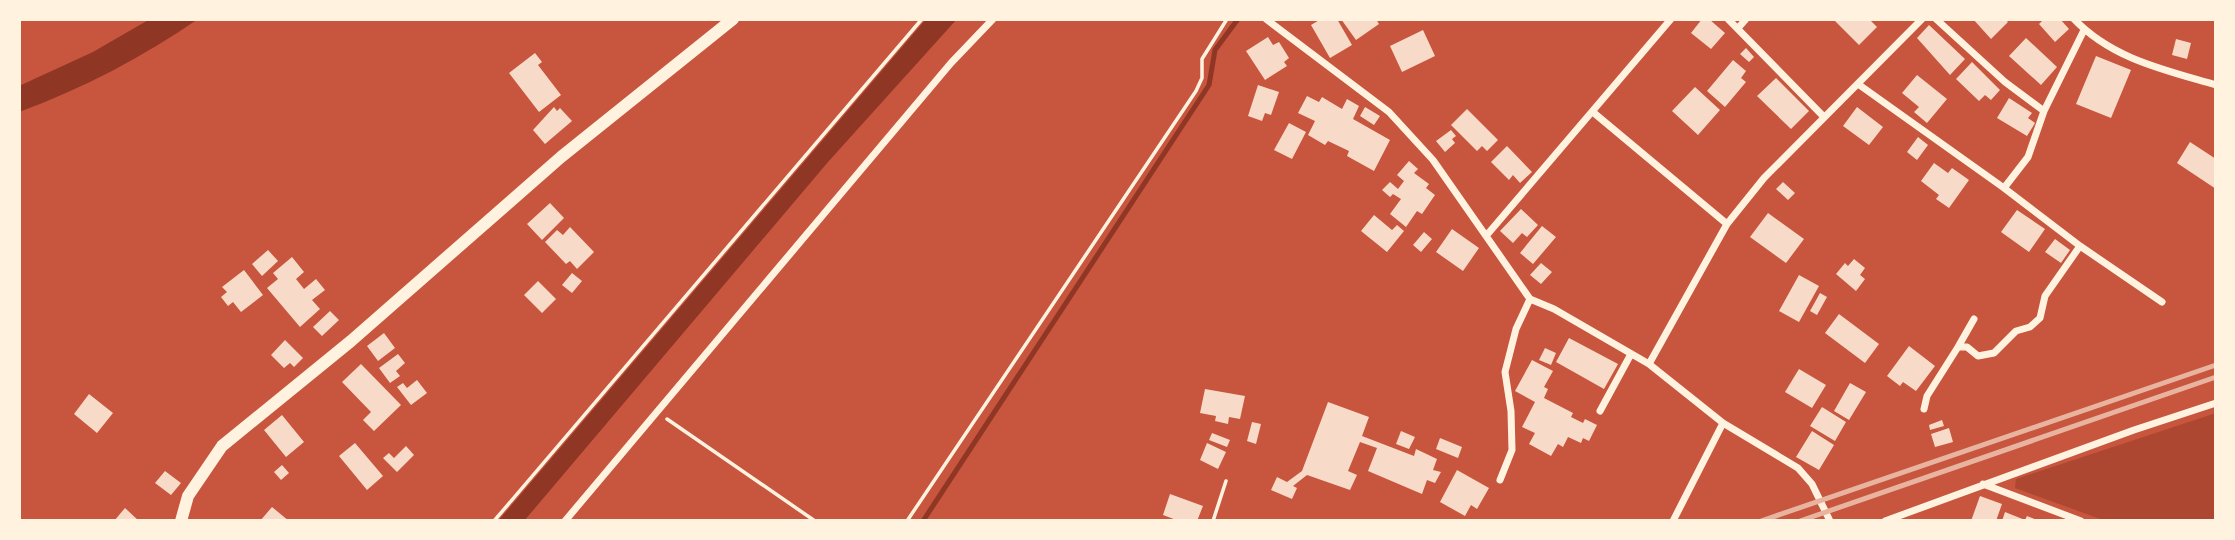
<svg xmlns="http://www.w3.org/2000/svg" width="2235" height="540" viewBox="0 0 2235 540" font-family="'Space Grotesk',sans-serif">
<rect width="100%" height="100%" fill="#c8553d"/>
<path fill="#ae4732" d="M2216,413v108h-110l-91,-33 1,-9z"/>
<path fill="#8f3625" d="M150,19h48c-55,38 -116,70 -179,93v-26l74,-34z
M926,19h31l-129,143 -304,359h-26z"/>
<g fill="none" stroke-linecap="round" stroke-linejoin="round">
<path stroke="#8f3625" stroke-width="5" d="M923,521l286,-436 6,-35 23,-31"/>
</g>
<path fill="#f7dbc8" d="M1321,19h16l15,26 -22,13 -19,-33z
M1341,19h35l3,5 -23,16z
M1702,19h7l16,14 -14,16 -20,-16z
M1833,19h36l8,8 -18,18z
M1973,19h32l3,3 -17,17z
M2044,19h16l9,10 -14,13 -16,-18z
M1929,25l36,34 -15,16 -33,-37z
M1423,30l12,26 -33,16 -12,-26z
M1268,37l5,8 6,-3 10,16 -5,4 3,4 -22,14 -19,-29z
M2026,38l31,29 -16,18 -32,-29z
M2176,39l15,4 -4,16 -15,-4z
M1746,48l8,9 -5,5 -9,-8z
M535,53l7,9 -4,3 23,30 -22,17 -30,-39z
M2096,56l35,14 -20,48 -35,-14z
M1733,60l13,11 -5,7 5,4 -21,25 -18,-16z
M1972,62l28,28 -9,10 -6,-5 -6,6 -23,-22z
M1917,75l30,24 -20,24 -13,-11 5,-5 -17,-14z
M1776,78l33,33 -18,18 -34,-33z
M1258,85l21,7 -8,23 -6,-2 -3,8 -14,-5z
M1695,87l25,23 -22,25 -26,-24z
M1307,96l12,6 3,-5 20,12 5,-10 12,7 -6,13 37,21 -16,31 -27,-15 2,-5 -21,-10 -3,4 -17,-10 7,-14 -17,-8z
M2009,98l23,15 -4,5 7,5 -8,13 -30,-18z
M554,107l3,4 3,-3 12,13 -27,23 -12,-14z
M1365,107l15,9 -6,9 -14,-9z
M1857,107l26,20 -14,18 -26,-19z
M1467,109l31,31 -11,11 -5,-5 -5,5 -26,-26z
M1289,123l17,9 -14,27 -18,-9z
M1451,130l5,6 -4,3 3,4 -10,9 -9,-11z
M1918,137l10,8 -11,15 -10,-8z
M2190,142l26,17v30l-39,-26z
M1507,146l25,26 -12,11 -7,-8 -4,5 -18,-18z
M1409,161l9,8 -4,4 15,11 -3,4 9,7 -13,19 -5,-3 -11,16 -16,-13 11,-15 -8,-5 -3,3 -8,-7 8,-8 8,7 6,-8 -7,-6z
M1934,163l14,10 4,-5 17,12 -20,28 -13,-9 3,-4 -18,-14z
M1783,182l12,11 -7,7 -12,-11z
M550,203l14,15 -22,22 -15,-16z
M1521,209l17,16 -11,12 -5,-4 -9,10 -13,-12z
M2017,210l28,19 -16,23 -28,-20z
M1768,213l36,26 -18,24 -36,-26z
M1374,215l18,15 5,-5 7,6 -17,21 -26,-21z
M1542,226l14,11 -23,27 -13,-11z
M570,227l24,25 -17,17 -7,-8 -4,3 -21,-22 12,-12 6,5z
M1452,229l27,19 -16,23 -27,-19z
M1424,232l8,7 -11,13 -8,-7z
M2055,239l15,11 -9,13 -16,-11z
M268,250l10,11 -16,15 -10,-12z
M292,257l12,15 -8,7 8,10 12,-10 9,11 -13,10 8,9 -20,18 -33,-39 11,-9 -5,-6z
M1854,259l11,9 -5,7 5,4 -9,12 -20,-17 9,-11 3,3z
M1541,263l11,9 -11,12 -11,-9z
M244,270l19,25 -22,17 -8,-10 -5,4 -7,-9 6,-5 -5,-5z
M572,273l10,8 -10,12 -10,-8z
M1799,275l20,11 -20,36 -20,-11z
M538,281l18,18 -14,14 -18,-18z
M1820,293l7,4 -10,18 -7,-4z
M330,311l9,9 -17,16 -9,-9z
M1839,314l40,30 -14,19 -40,-30z
M384,333l11,15 -17,13 -11,-15z
M1569,338l49,26 -14,25 -48,-27z
M285,340l18,18 -9,9 -4,-4 -6,5 -13,-13z
M1909,346l26,20 -19,25 -13,-9 -3,4 -13,-10z
M1545,348l11,5 -5,12 -12,-5z
M398,354l7,9 -9,8 4,5 -10,7 -11,-15z
M1532,360l21,11 -9,16 4,2 -4,9 29,15 -2,4 12,6 2,-4 12,6 -8,16 -6,-3 -2,5 -13,-6 -5,10 -5,-3 -7,12 -22,-12 6,-11 -13,-6 13,-25 -20,-11z
M361,364l40,41 -27,26 -11,-11 8,-8 -29,-30z
M1799,369l27,16 -14,23 -27,-16z
M417,380l10,13 -16,12 -14,-18 6,-4 4,5z
M1850,383l16,9 -17,28 -15,-9z
M1205,389l40,7 -5,23 -11,-2 -1,7 -13,-3 1,-5 -16,-3z
M89,394l24,19 -16,20 -23,-19z
M1328,402l41,15 -7,19 52,20 2,-7 21,10 -4,11 8,2 -6,11 -8,-3 -5,14 -54,-23 9,-23 -17,-6 -12,29 9,4 -7,15 -43,-15 -14,11 4,2 -5,11 -21,-9 6,-13 10,5 15,-11z
M1822,407l24,15 -11,19 -25,-15z
M282,415l22,27 -18,15 -22,-27z
M1942,420l2,6 -14,4 -1,-5z
M1252,422l9,2 -5,20 -9,-3z
M1949,428l4,14 -18,5 -4,-13z
M1401,431l14,6 -6,12 -13,-5z
M1812,431l22,14 -15,25 -23,-13z
M1212,433l18,7 -3,7 -18,-7z
M1440,438l22,9 -4,11 -22,-9z
M355,443l28,33 -16,14 -28,-34z
M1207,443l19,9 -8,17 -18,-9z
M406,446l8,9 -17,17 -14,-14 6,-5 5,5z
M282,465l7,8 -8,7 -7,-8z
M1457,470l32,18 -12,21 -6,-4 -6,11 -25,-14z
M165,471l16,12 -10,12 -16,-12z
M1170,494l33,12 -6,15h-18l-16,-6z
M1980,496l22,8 -6,17h-25z
M272,507l17,14h-29z
M125,508l14,13h-25z
M2005,512l20,8 2,-4 13,5h-38z"/>
<g fill="none" stroke-linecap="round" stroke-linejoin="round">
<path stroke="#fff3e0" stroke-width="3.5" d="M667,419l148,102
M494,521l428,-502
M907,521l289,-430 6,-13v-19l25,-40
M1213,521l13,-40"/>
<path stroke="#fff3e0" stroke-width="7" d="M1266,19l123,93 44,48 97,139 24,10 95,55 74,59 75,45 14,16 18,37
M1728,19l96,98
M1936,19l69,63 39,29
M2074,19c38,40 91,51 142,66
M1739,27l7,-8
M1858,84l146,104 24,-31 16,-46 40,-81
M1594,113l133,111
M2004,188l76,58 82,56
M1486,236l185,-217
M1958,347l16,-28
M1649,364l78,-140 37,-46 158,-159
M1924,409l3,-13 31,-49h9l11,9 16,-3 22,-22 14,-4 10,-9 5,-22 35,-50
M1600,411l31,-57
M1500,480l12,-30 -1,-39 -6,-39 11,-43 14,-30
M1983,484l98,37
M565,521l386,-458 42,-44
M1673,521l50,-98
M1885,521l249,-91 82,-27"/>
<path stroke="#fff3e0" stroke-width="12" d="M181,521l7,-25 34,-50 129,-105 210,-184 172,-138"/>
<path stroke="#e9b49f" stroke-width="5" d="M1761,521l455,-156
M1800,521l416,-144"/>
</g>
<rect width="2235" height="540" fill="none" stroke="#fff3e0" stroke-width="42"/>
</svg>
